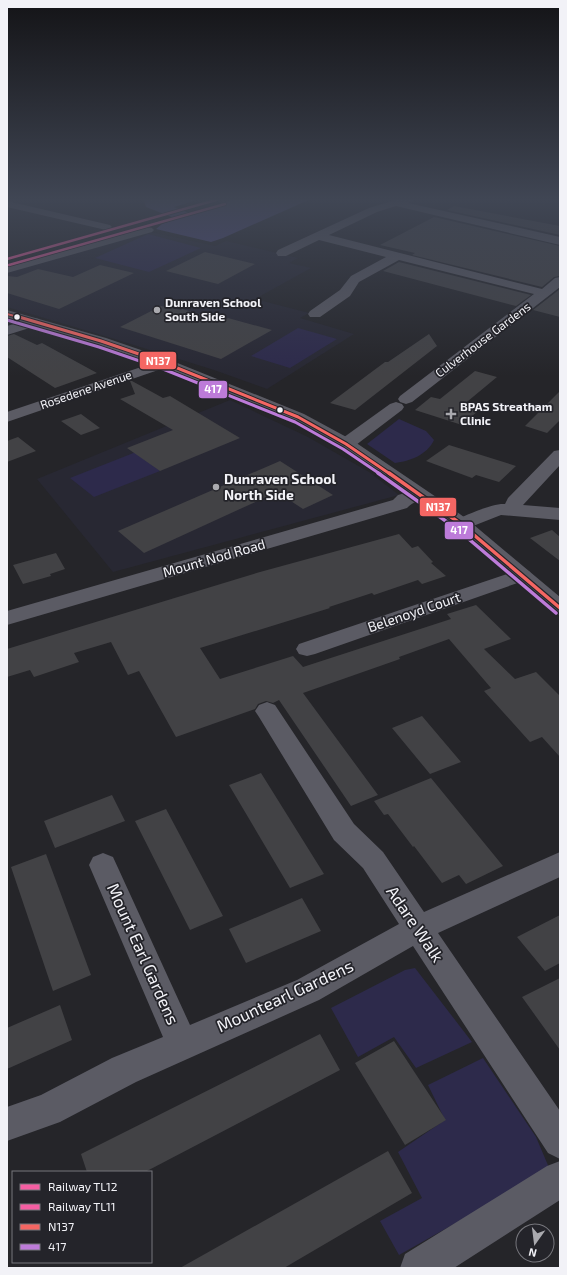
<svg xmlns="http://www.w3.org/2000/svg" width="567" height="1275" viewBox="0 0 567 1275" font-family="'Exo 2',sans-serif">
<rect width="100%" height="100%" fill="#252529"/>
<path fill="#282833" d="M203,198h37l-51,15 -16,-6z
M150,232l65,14 11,-5 72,17 -9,5 22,5 -56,31 54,14 -9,5 54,16 -87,55 -53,-19 -106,-33 -101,-30v-36z
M230,400l78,37 61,35 30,23 -286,77 -76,-93z"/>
<path fill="#2d2a4b" d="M148,234l53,14 -52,24 -54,-14z
M298,328l39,11 -47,29 -39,-12z
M399,419l27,12 8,9c-7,15 -24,21 -39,23l-28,-19z
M136,452l24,19 -66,26 -24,-19z
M415,968l57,74 -56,26 -22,-31 -36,20 -27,-49 74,-38z
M483,1058l53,79 14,33 -151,85 -19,-34 42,-23 -24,-46 47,-32 -17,-35z"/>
<path fill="#4f4a82" d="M143,198h60l-29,9 15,6 51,-15h73l-90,40 -12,4 -55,-13 6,-5 15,-5 -31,-12z"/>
<path fill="#424245" d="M454,206l106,20v9l-113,-25z
M434,217l126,29v30l-6,1 -12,10 -130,-32 3,-2 -35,-8z
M205,252l50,12 -37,20 -52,-13z
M399,262l132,33 -15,11 -133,-35z
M100,265l34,8 -75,36 -52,-16v-17l10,1 21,-8 35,8z
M560,289v28l-27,-7z
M161,306l20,4 1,-1 42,12 4,-3 44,12 -51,29 -101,-32z
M14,334l23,11 5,-2 55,30 -42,15 -48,-31v-21z
M429,334l8,12 -82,64 -25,-7 55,-41h3z
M475,371l22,6 -35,29 17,4 -17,15 -47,-15 16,-13 9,2z
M130,381h2l31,17 7,-2 70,42 -80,33 -33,-23 46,-18 -53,-31 15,-5z
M560,391v29l-13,13 -22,-7z
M81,414l19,14 -19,7 -20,-14z
M18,437l18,14 -29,11v-21z
M449,445l67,21 -17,16 -23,-7 -4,3 -46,-17z
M280,461l53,34 -30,14 -26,-17 -133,61 -26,-22z
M552,530l8,7v24l-30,-23z
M399,534l13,14 6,-2 15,16 -2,1 15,13 -24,8 -4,-4 -44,15 -2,-2 -43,14 1,1 -130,40 20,31 73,-23 10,11 148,-48 -4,-5 29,-9 35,34 -27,10 31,30 21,-7 24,24v61l-18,-20 -12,5 -46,-51 7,-3 -42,-49 -50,18 1,2 -97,34 75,102 -27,11 -72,-106 -6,3 -7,-2 -8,3 -3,5 -79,28 -37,-66 -11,4 -17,-33 -37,11 5,9 -45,15 -4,-7 -23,7v-28l253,-77z
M56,553l9,16 -15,5 1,2 -28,8 -10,-19z
M422,716l39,46 -31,12 -38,-46z
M261,773l63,101 -34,14 -61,-103z
M431,778l72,88 -37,18 -7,-9 -17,8 -28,-37 -1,1 -25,-33 -4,1 -10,-14z
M112,795l13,26 -70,27 -11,-27z
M166,809l57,107 -33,14 -55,-109z
M46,854l45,121 -38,16 -42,-124z
M302,898l19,33 -75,32 -17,-34z
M560,915v48l-15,8 -28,-34z
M560,978v72l-38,-53z
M60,1005l12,35 -65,29v-41z
M320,1034l20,36 -195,102h-58l-6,-18z
M394,1041l52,79 -41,25 -50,-82z
M388,1151l24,42 -128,75h-104z"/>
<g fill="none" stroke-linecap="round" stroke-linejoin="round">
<path fill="#5b5b64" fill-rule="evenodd" d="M402,198h11v3l-5,2 152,34v8l-164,-39 -19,6 -48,23 213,54 13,-11 5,-1v10l-148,115 -6,2 -6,-2 -2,-3 2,-3 134,-102 -135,-34 -40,22 -9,14 -30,21h-10l-2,-3 2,-3 30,-21 11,-14 35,-19 -67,-17 -33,16h-8l-2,-3 2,-3 91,-42z
M7,201l103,24 2,2 -2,2 -4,1 -99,-23z
M148,227l4,1 2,2 -2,2 -145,41v-8z
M34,318l5,1 2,3 -2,3 -32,10v-9z
M165,359l5,1 2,3 -2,3 -163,56v-10z
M396,402l6,2 2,3 -2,3 -50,38 -6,1 -6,-1 -2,-4 2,-4 50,-36z
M560,450v15l-37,40 37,3v12l-59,-5 -33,13 -7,2 -7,-2 -3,-4 3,-4c14,-5 38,-17 51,-16l3,-6 46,-47z
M419,489l6,1 3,4c-5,7 -15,7 -21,14l-400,117v-14l386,-111 5,-5z
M522,569l7,2 3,4 -3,4 -214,75 -8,2 -8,-2 -3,-5 3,-5z
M267,702l8,3 79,119 29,28 41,60 136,-60v25l-122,56 122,178v48l-12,-6 -135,-207 -94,54 -183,82 -76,40 -53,19v-34l34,-12 71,-37 51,-21 -74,-172 4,-8 10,-4 10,4 77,168 107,-45 102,-56 -36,-56 -29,-28 -75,-123 -4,-6 4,-6z
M560,1161v39l-106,68h-54l5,-14 142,-88z"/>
<path fill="#5b5b64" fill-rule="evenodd" d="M7,310l99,28 64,22 134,54 48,26 90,61 26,19 92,77v18l-8,-2 -98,-85 -26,-19 -88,-61 -48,-28 -132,-54 -64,-22 -89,-26z"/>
<g stroke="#24242a" stroke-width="3.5">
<path id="bus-1-far2" d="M7,314l15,4"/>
</g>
<g stroke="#24242a" stroke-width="5">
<path id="bus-1-far1" d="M19,317l82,24 64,22 133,54 48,27 44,30"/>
</g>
<g stroke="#24242a" stroke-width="6">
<path id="bus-1" d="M389,473l72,51 99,84"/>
</g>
<g stroke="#24242a" stroke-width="5">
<path id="bus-2-far1" d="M7,320l92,27 64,22 132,53 48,27 37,25"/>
</g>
<g stroke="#24242a" stroke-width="6">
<path id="bus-2" d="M378,473l79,56 99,84"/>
</g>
<use href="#bus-1-far2" stroke="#f46663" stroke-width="2"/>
<use href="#bus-1-far1" stroke="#f46663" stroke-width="3"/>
<use href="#bus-1" stroke="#f46663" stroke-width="3.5"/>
<use href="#bus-2-far1" stroke="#bd7bd9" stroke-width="3"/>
<use href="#bus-2" stroke="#bd7bd9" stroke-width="3.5"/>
<g stroke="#24242a" stroke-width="4">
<path id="rail-1" d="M7,259l216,-61"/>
</g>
<g stroke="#24242a" stroke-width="4">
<path id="rail-2" d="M9,265l216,-61"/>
</g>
<use href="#rail-1" stroke="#f45ea2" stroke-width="2.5"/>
<use href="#rail-2" stroke="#f45ea2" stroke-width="2.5"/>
</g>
<linearGradient id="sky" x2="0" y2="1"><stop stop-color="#141417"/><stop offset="0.53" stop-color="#404654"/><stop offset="1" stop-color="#404654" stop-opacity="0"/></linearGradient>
<rect width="567" height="376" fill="url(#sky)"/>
<g fill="#aaaaaf" stroke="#24242a" stroke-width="1.5">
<circle cx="157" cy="310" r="4"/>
<path d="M449 408h4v4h4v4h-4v4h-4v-4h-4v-4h4z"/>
<circle cx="216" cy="487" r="4"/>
</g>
<g fill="#f2f2f7" stroke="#24242a" stroke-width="1.5">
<circle cx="17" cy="317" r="3.5"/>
<circle cx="280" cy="410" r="3.5"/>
</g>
<g text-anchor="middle" stroke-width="3.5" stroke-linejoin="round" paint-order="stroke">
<g font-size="12" font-weight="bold" fill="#f2f2f7" stroke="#24242a" text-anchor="start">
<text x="165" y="307">Dunraven School<tspan x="165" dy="14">South Side</tspan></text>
<text x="460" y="411">BPAS Streatham<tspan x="460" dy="14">Clinic</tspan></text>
</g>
<g font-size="12" fill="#f2f2f7" stroke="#24242a">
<text transform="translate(483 340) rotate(-37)" y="4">Culverhouse Gardens</text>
<text transform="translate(86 390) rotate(-19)" y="4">Rosedene Avenue</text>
</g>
<g font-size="14" font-weight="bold" fill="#f2f2f7" stroke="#24242a" text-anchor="start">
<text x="224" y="484">Dunraven School<tspan x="224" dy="16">North Side</tspan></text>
</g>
<g font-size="14" fill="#f2f2f7" stroke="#24242a">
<text transform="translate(214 558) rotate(-16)" y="5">Mount Nod Road</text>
<text transform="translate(414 612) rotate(-19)" y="5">Belenoyd Court</text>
</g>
<g font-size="17" fill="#f2f2f7" stroke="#24242a">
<text transform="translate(415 924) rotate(56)" y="6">Adare Walk</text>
<text transform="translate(143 954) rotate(66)" y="6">Mount Earl Gardens</text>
<text transform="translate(285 996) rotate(-25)" y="6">Mountearl Gardens</text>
</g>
</g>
<g stroke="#24242a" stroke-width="1.5">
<rect x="139" y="351" width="38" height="19" rx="4" fill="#f46663"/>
<rect x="198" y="380" width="30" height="19" rx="4" fill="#bd7bd9"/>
<rect x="419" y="497" width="38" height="20" rx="4" fill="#f46663"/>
<rect x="444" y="521" width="30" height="19" rx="4" fill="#bd7bd9"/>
</g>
<g font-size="11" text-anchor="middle" font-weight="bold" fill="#fff">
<text x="158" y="365">N137</text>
<text x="213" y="393">417</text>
<text x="438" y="511">N137</text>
<text x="459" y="534">417</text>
</g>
<rect width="567" height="1275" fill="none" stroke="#f2f2f7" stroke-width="16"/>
<rect x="12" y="1171" width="140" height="92" fill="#24242a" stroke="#76767c"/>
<rect x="20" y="1184" width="20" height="6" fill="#f45ea2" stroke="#76767c"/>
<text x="48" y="1191" font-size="12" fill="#f2f2f7">Railway TL12</text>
<rect x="20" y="1204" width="20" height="6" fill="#f45ea2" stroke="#76767c"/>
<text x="48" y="1211" font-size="12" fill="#f2f2f7">Railway TL11</text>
<rect x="20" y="1224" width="20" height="6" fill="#f46663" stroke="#76767c"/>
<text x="48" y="1231" font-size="12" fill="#f2f2f7">N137</text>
<rect x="20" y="1244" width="20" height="6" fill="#bd7bd9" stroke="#76767c"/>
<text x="48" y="1251" font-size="12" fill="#f2f2f7">417</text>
<g transform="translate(535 1243) rotate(194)"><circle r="19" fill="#24242a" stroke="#76767c"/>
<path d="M0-3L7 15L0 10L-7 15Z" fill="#aaaaaf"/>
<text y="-6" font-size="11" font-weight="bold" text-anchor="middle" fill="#f2f2f7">N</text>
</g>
</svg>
